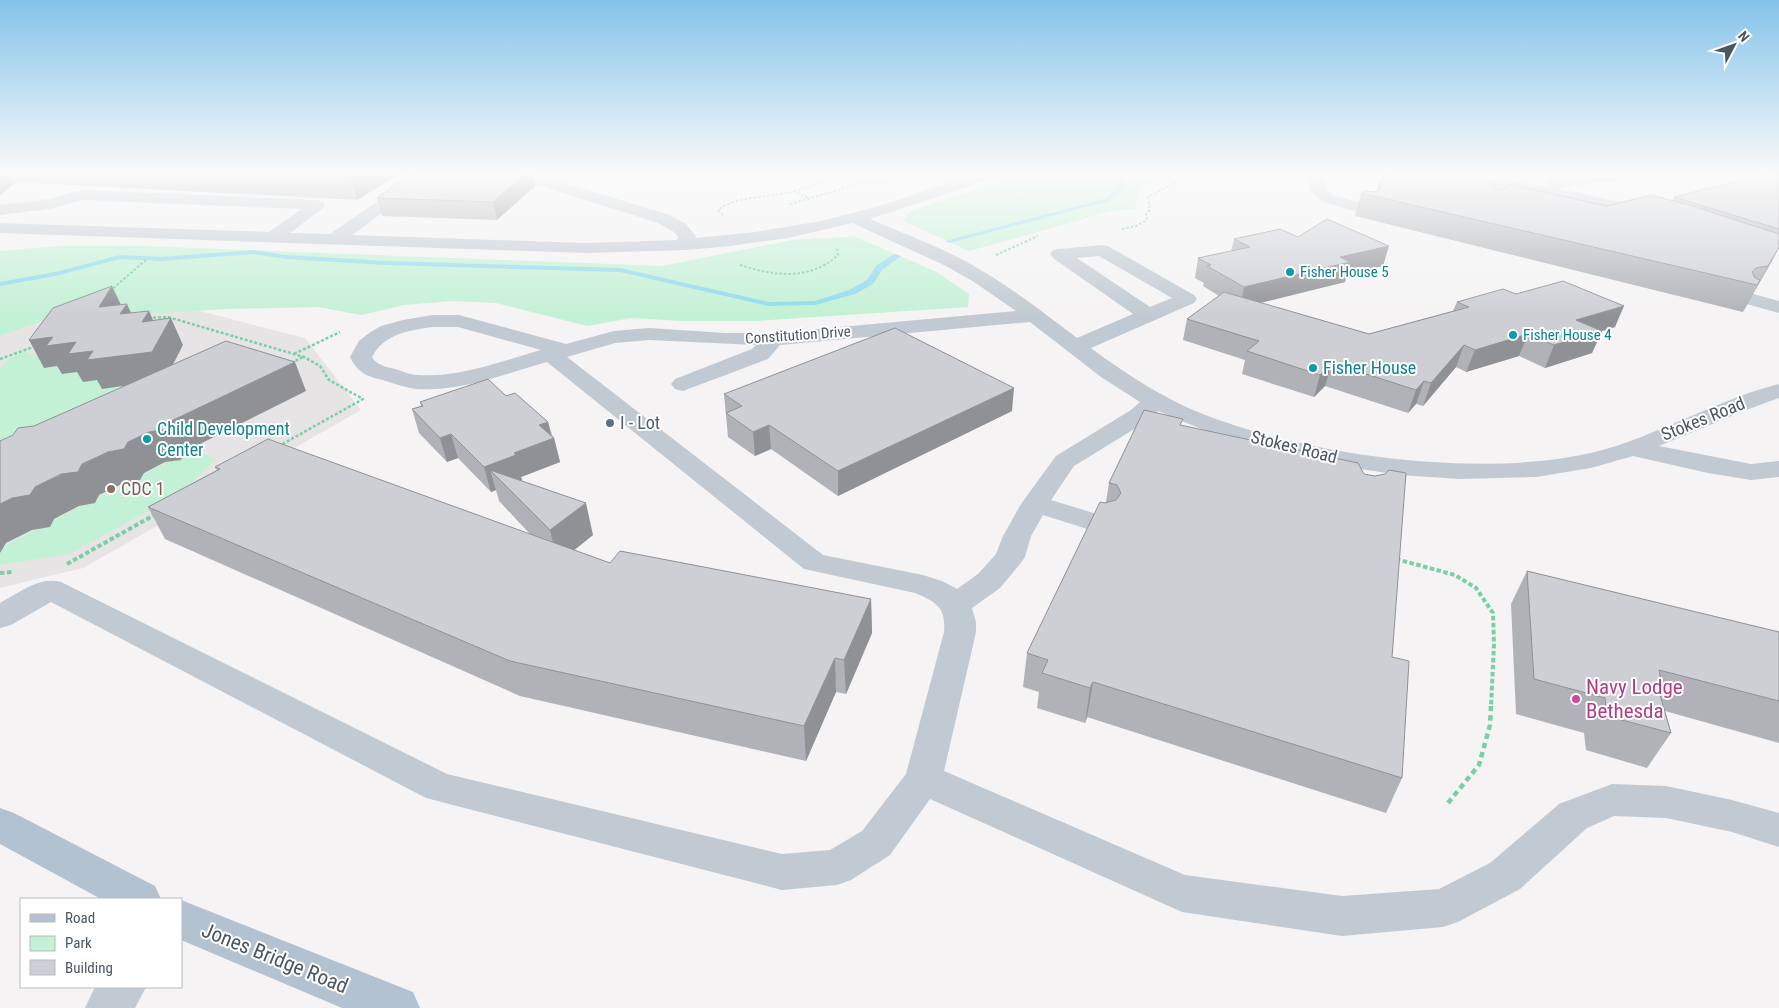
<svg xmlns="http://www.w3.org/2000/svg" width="1779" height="1008" viewBox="0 0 1779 1008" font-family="'Roboto Condensed',sans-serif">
<rect width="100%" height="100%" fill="#f5f3f3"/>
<path fill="#e6e4e5" d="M165,302l140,36 56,72 -278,158 -83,20v-252l50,-17z"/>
<path fill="#c3f1d5" d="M1024,174h151l-36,15 -4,21c-19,-1 -36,3 -54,10l-112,31 -66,-30 7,-10z
M856,237l81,35 32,22 -1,13 -212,14h-74l-51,-3 -44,8 -91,-23 -44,-2 -48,4 -43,10 -43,-8 -92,2 -115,7 -41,-4 -70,24v-85l61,-5h82l519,20 135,-27z
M24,351l130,51 -154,71v-103l7,-10z
M193,449l23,10 -33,33 -114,62 -69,11v-17z"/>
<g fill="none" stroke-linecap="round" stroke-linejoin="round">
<path fill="#90daee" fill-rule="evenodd" d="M1120,174h6l-2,14 -15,13 -160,42 -4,-2 160,-42 13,-12z
M253,250l33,5 100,6 234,7 148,34 47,-1 34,-11 18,-10 9,-14 18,-12 7,2 -19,14 -9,14 -18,10 -40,11 -47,1 -148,-34 -234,-7 -100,-6 -33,-5 -91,7 -42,-2 -65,17 -55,10v-4l55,-10 65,-17 42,2z"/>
<path stroke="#7ad0a6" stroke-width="2" stroke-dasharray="2.5 2" stroke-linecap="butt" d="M890,174l11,5
M793,191l15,7
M790,204l76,-22h22
M723,215l-5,-5c15,-12 38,-12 56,-15 22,-3 44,-9 63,-21
M1122,229l14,-3 11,-6 -1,-6 4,-4 -2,-13 29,-15 8,-8
M996,255l42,-19
M740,265c34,11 70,16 98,-10l-1,-8
M110,291l37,-32"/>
<path stroke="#7ad0a6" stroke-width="2.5" stroke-dasharray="3 2" stroke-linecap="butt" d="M148,318l20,-1 136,40 16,9 9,14 34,19 -84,47
M294,354l46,-22
M0,359l36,-13
M291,363l12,-6"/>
<path stroke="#7ad0a6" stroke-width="4" stroke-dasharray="4.5 2.5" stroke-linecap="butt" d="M1396,559l59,16 21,13 17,25 1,31 -3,63
M67,564l89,-50
M0,573l12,-1"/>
<path stroke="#7ad0a6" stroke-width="4.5" stroke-dasharray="5.5 4" stroke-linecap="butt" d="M1448,803l31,-38 11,-40 1,-19"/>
<path fill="#c1cad2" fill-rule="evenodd" d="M417,174h18l-83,61 234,8 91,-3 1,-3 -4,-5 -16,-9 -145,-46 -2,-3h24l135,41 16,9 10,12 -1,2 60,-6 66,-11 62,-16 92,-31h24l-2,3 -127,42c35,15 71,28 104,47 37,21 70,47 103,72l56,-24 -80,-56 -3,-4 3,-4 6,-1 43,-4 6,1 86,49 3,4 -3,4 -103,45c29,22 60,42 93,58 109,49 294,74 411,46 63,-16 120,-52 184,-68v14l-33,12 -87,36 92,18 28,-3v16l-28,3 -43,-7 -75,-17 -42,12 -55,9 -76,2 -60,-4 -60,-9 -68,-15 -66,-20 -48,-20 -9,9 -75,46 -23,34 59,18 4,6 -4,6 -10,3 -57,-18 -12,21 -6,21 -5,7 -20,24 -28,20 4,14v10l-32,139 241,104 157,21 97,-7 51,-26 69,-59 53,-20 54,2 66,14 47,13v34l-47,-15 -66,-14 -52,-2 -27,12 -67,61 -62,33 -15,5 -101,9 -160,-24 -252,-113 -40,56 -39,25 -14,5 -55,5 -356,-92 -375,-196 -40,23 -11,3v-25c19,-10 39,-27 61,-21l386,192 335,80 48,-4 32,-19 44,-57 38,-142c2,-24 -7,-30 -29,-39l-111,-24 -257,-207c-42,12 -87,30 -131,27 -10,-1 -20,-5 -30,-8 -18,-5 -27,-6 -36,-24l9,-16 10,-8 12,-7 22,-6 30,-5h26l107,29 48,-13 35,-3 76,5h49l242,-22 -42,-29 -30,-17 -92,-42 -64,15 -67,9 -36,3 -99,3 -586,-20v-10l269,9 32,-23 -218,-9 -34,9 -49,6v-10l48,-6 35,-9 234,10 6,2 2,3 -2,3 -33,25 40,1zM1099,256l73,42 -22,9 -73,-49zM1030,322l71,55 39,25 -9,8 -75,46 -35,48 -18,32 -7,18 -18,20 -21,15 -15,-8 -19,-6 -100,-20 -256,-198 48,-14 34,-3 107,5 -4,4 -77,30 -4,5 4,5 8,2 85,-32 12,-14zM433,327h25l83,23c-39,11 -82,28 -124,25 -7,0 -15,-4 -22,-6 -8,-2 -19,-4 -23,-12 12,-23 37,-27 61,-30z
M1308,174h16l2,15 9,7 36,9 2,4 -2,4 -6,1 -42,-12 -13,-11z
M1383,174h76l91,13 -4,-4 2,-3c29,-7 59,-6 87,-6l-2,3 -5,2 -73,9 95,20 6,1 2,4 -2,4 -6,1c-86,-21 -172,-34 -260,-39l-5,-2z
M1750,293l29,8v12l-36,-10 -3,-4 3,-4z
M95,987h51l-11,21h-50z"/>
<path fill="#b3c2d1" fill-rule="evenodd" d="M0,808l14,5 141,73 6,13h-60l-101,-55z
M181,900l232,92 7,16h-78l-161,-68z"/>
</g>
<path fill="#b0b2b7" d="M0,174h399l-42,26 -341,-18z
M1779,174v74l-36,64 -388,-96 6,-23 15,-1 3,-10 114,5 8,3 106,16 65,-5 2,-4z
M535,186l-38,34 -115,-4 -5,-18z
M1298,237l85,29 -36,8 -2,8 -85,21 109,31 84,-23 4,-9 59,-8 99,33 -13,4 -10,22 -47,15 -26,-12 -53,16 -10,-5 -33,39 -7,-2 -8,9 -83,-27 -11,11 -72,-23 3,-14 -62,-20 4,-21 32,-23 -16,-10 1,-3 -9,-5 3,-20 33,-7 3,-12z
M724,394l288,17 -174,85 -67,-47 -16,7 -27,-19z
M506,396l42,26 4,13 2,3 6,24 -39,15 1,3h-1l72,55 -19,15 36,13 261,36 1,34 -26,61 -10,-2 -30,69 -286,-65 -355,-157 -17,-32 69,-37 -2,-3 315,67 -31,-33 -3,-11 -5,2 -33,-34 -11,4 -28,-29 -7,-24 9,-3 -1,-4z
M1182,425l210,232 10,121 -16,35 -299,-96 -2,6 -48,-15 2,-16 -16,-5 4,-34 78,-150 1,-1 3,-19z
M1527,571l252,61v111l-114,-32 6,22 -24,35 -61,-18 -2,-17 -68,-19 -5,-110z"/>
<path fill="#909195" d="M0,174h12l4,8 -16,13z
M349,174h50l-42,26z
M525,174h7l3,12 -38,34 -4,-18z
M1389,246l-6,20 -36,8 -2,8 -105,26 4,-21 96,-30z
M1779,247l-7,14 -18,31 14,-26z
M1760,280l-14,26 -3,6z
M112,286l11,23 4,-5 12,27 -40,-24z
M1624,306l-9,21 -48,15 9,-22z
M149,311l11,25 11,-18 12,27 -18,35 -63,9 -5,-9 -14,2 -6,-10 -15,2 -5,-8 -13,2 -15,-28 113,-18z
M1602,331l-10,22 -47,15 9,-23z
M1528,334l-9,22 -53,16 9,-22z
M1464,345l-8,22 -33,39 8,-23z
M295,362l11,29 -122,61 -3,8 -16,2 -21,11 -4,7 -16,3 -25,12 -4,8 -16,3 -25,13 -4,8 -18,3 -26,13 -6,10v-49l169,-82z
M1332,363l-7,23 -11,11 6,-22z
M1424,381l-8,23 -8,9 8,-23z
M1014,388l-2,23 -174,85v-25z
M548,422l4,17 2,-1 6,24 -39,15 1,3 -16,6 -16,-16 6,20 -5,2 -7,-25 30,-14 25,-28z
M769,425l2,24 -16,7 -2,-24z
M451,434l7,24 -11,4 -7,-24z
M586,503l7,32 -35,28 -8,-33z
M871,599l1,34 -26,61 -2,-34z
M835,658l1,34 -30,69 -2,-35z
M1093,682l-6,35 -2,6 5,-35z"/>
<path fill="#cdcfd5" stroke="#909195" d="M410,174h115l-32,28 -116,-4z
M1391,174h69l32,7 1,6 8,3 11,-5 95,21 44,-11 38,10 90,29v13l-11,19 -12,2 -4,4 3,6 5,2 -3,5 -396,-92 3,-2 14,1 3,-5 -2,-5z
M1766,174h13v55l-105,-32z
M1327,219l62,27 -49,11 10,5 -106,25 -37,-21 4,-1 -13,-7 52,-11 -16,-8 46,-10 18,8z
M1563,281l61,25 -48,14 26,11 -48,14 -26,-11 -53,16 -11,-5 -33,38 -7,-2 -8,9 -84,-27 -12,12 -73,-24 12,-10 -72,-22 37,-27 145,42 100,-27 -12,-5 46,-13 13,5z
M112,286l-13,21 28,-3 -7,10 29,-3 -7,11 29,-4 -19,34 -65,8 6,-9 -25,3 8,-12 -30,4 7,-9 -24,3 24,-32z
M895,328l119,60 -176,83 -69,-46 -16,7 -27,-19 16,-7 -18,-12z
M226,341l69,21 -126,60 -3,7 -17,3 -21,10 -4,7 -16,3 -26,12 -4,8 -17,2 -26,13 -5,8 -18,3 -12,6v-63l13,-6 5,-7 16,-2z
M488,379l18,17 9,-3 33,29 -9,3 15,13 -40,15 2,2 -32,12 -33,-33 -11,4 -28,-29 11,-3 -3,-4z
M1144,410l39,9 -3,6 178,38 6,11 11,2 10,-2 4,-4 17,3 -14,184 17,4 -7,117 -309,-96 -3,6 -48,-15 6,-13 -21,-7 73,-151 5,1 11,-3 5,-7 -4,-8 -8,-2z
M268,439l342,124 10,-12 251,48 -27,61 -9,-2 -31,68 -294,-65 -362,-154 72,-38 -5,-2z
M490,470l96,33 -36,27z
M1527,571l252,61v69l-120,-31 4,19 -5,-1 13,45 -64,-17 -2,-18 -71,-19z"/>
<linearGradient id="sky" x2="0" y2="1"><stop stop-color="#85c3ea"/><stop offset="0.55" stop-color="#fafafa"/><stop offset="1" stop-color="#fafafa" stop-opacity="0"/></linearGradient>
<rect width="1779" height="316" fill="url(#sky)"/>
<g fill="#0f9aa8" stroke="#fff" stroke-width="2">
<circle cx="1290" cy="272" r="5"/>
<circle cx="1513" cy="335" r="5"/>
<circle cx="1313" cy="368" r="5"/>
<circle cx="147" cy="439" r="5"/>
</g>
<circle fill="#5c6f8a" stroke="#fff" stroke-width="2" cx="610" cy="423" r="5"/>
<circle fill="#8d6e63" stroke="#fff" stroke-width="2" cx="111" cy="489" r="5"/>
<circle fill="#d1479c" stroke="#fff" stroke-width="2" cx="1576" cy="699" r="5"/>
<g text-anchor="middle" stroke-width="4" stroke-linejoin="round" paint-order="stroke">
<g font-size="15" fill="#0d838f" stroke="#fff" text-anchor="start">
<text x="1300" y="277">Fisher House 5</text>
<text x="1523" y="340">Fisher House 4</text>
</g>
<g font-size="15" fill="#4a5661" stroke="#fff">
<text transform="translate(798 335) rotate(-4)" y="5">Constitution Drive</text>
</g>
<g font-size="18" fill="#0d838f" stroke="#fff" text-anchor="start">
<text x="1323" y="374">Fisher House</text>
<text x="157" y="435">Child Development<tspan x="157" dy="21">Center</tspan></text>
</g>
<g font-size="18" fill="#4a5661" stroke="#fff">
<text transform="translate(1703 419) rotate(-22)" y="6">Stokes Road</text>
<text transform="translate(1294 447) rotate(14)" y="6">Stokes Road</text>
</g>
<g font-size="18" fill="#4e5e75" stroke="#fff" text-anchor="start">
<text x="620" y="429">I - Lot</text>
</g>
<g font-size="18" fill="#785e54" stroke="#fff" text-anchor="start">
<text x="121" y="495">CDC 1</text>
</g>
<g font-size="21" fill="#b23c85" stroke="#fff" text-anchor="start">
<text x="1586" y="694">Navy Lodge<tspan x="1586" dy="24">Bethesda</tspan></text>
</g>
<g font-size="21" fill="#4a5661" stroke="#fff">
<text transform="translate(275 958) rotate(22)" y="7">Jones Bridge Road</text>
</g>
</g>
<rect x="20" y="898" width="162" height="90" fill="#ffffff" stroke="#b7bbc0"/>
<rect x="30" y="914" width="25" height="8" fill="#b3c2d1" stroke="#b7bbc0"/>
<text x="65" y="923" font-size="15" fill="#4a5661">Road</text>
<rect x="30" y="936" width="25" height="15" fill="#c3f1d5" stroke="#b7bbc0"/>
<text x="65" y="948" font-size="15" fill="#4a5661">Park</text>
<rect x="30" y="960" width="25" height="15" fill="#cdcfd5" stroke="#b7bbc0"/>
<text x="65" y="973" font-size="15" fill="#4a5661">Building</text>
<g transform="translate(1734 45) rotate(49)" stroke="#ffffff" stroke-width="4" paint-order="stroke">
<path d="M0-4L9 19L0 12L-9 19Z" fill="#4a5661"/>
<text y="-8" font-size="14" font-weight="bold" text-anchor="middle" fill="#4a5661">N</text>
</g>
</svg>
